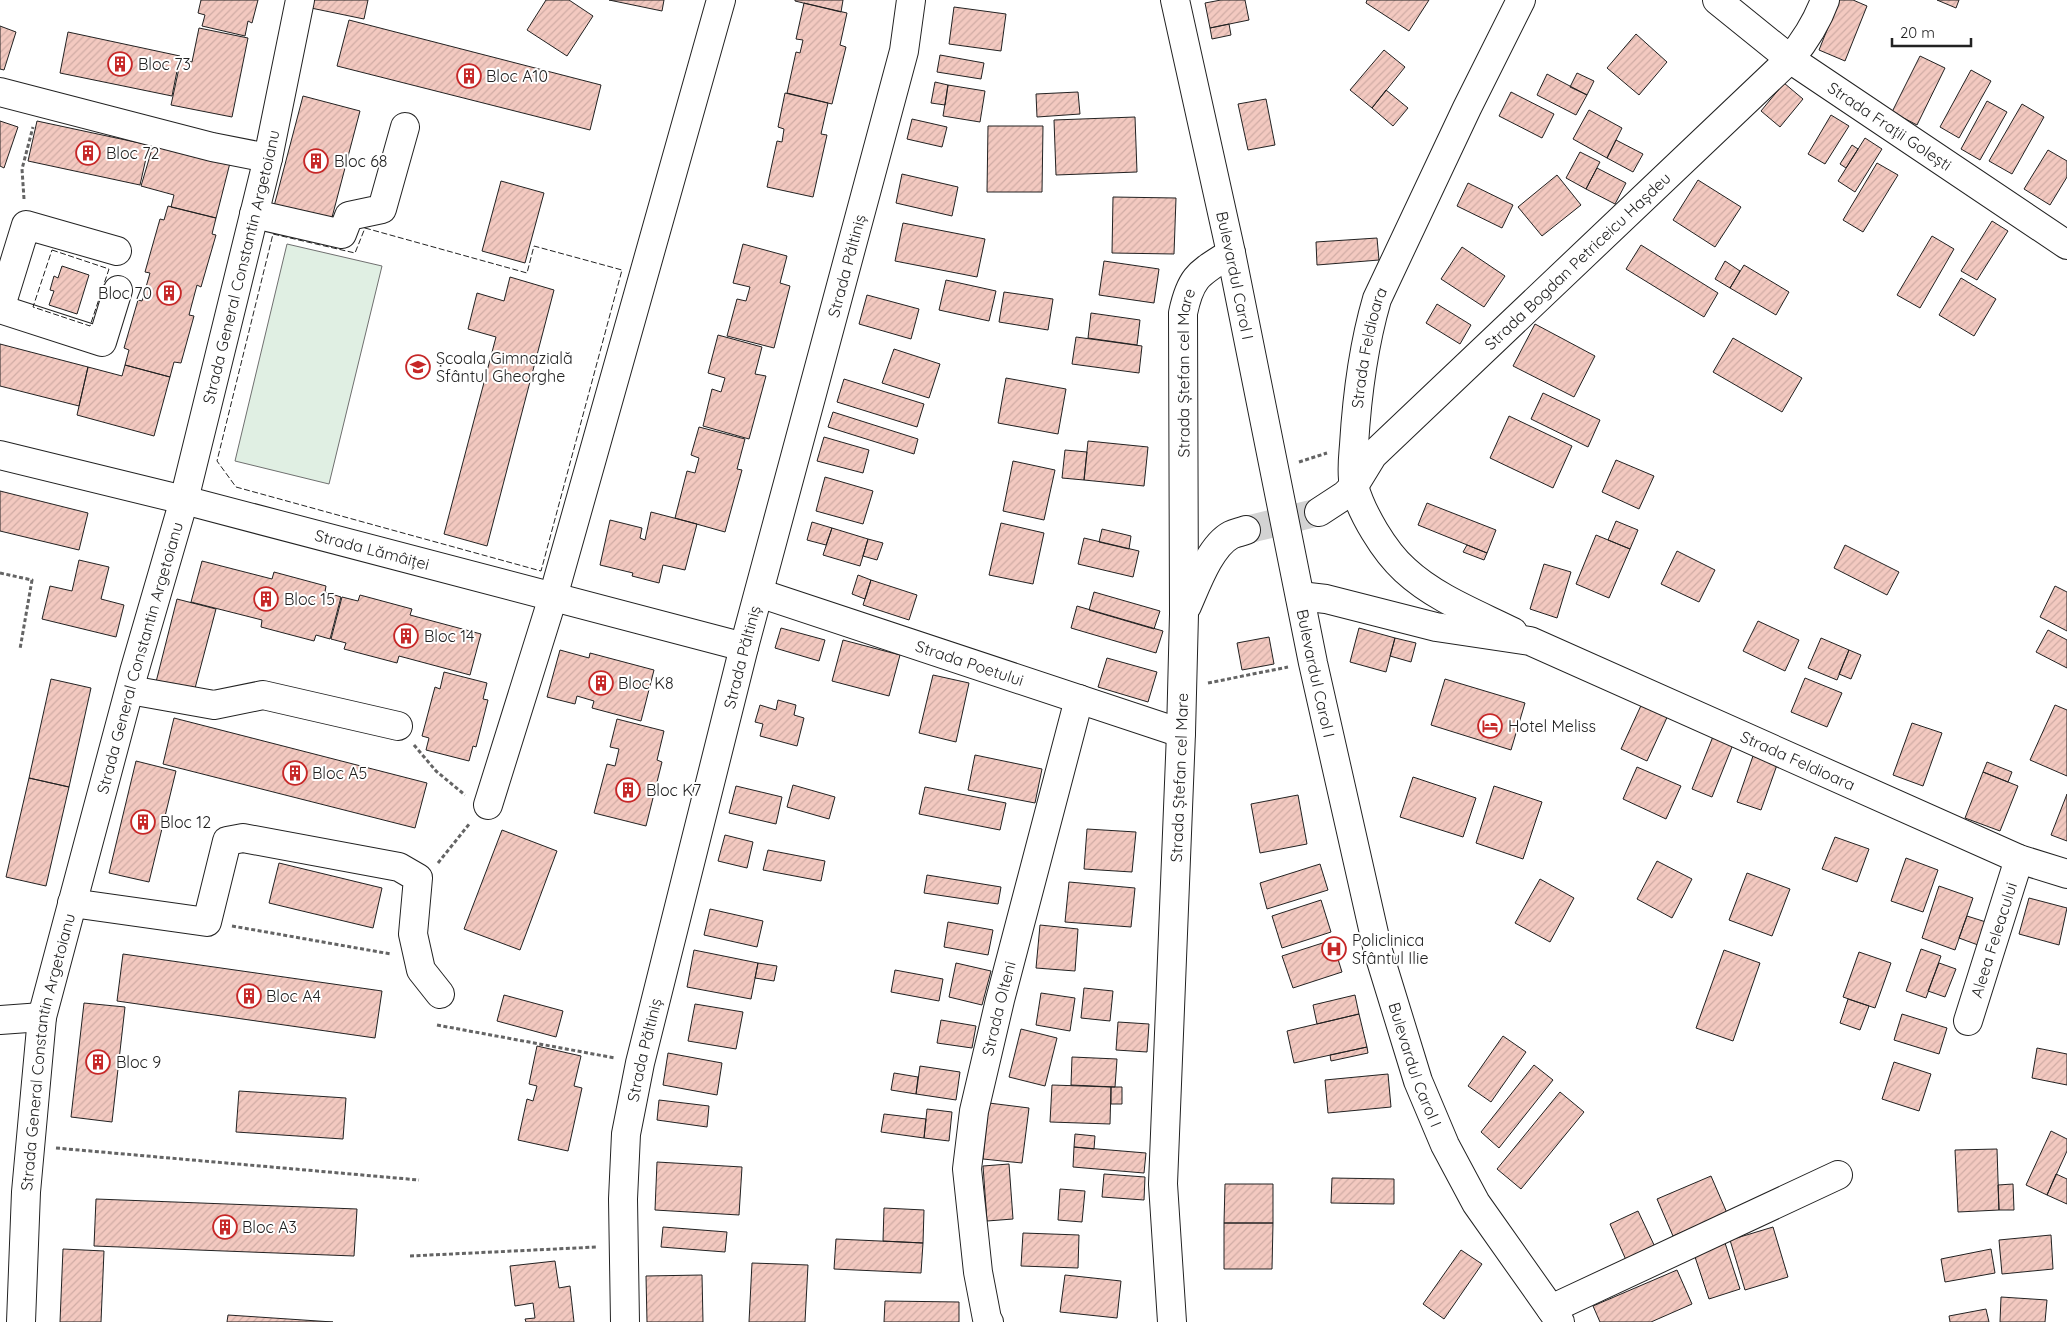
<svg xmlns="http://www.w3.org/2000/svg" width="2067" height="1322" viewBox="0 0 2067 1322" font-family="Quicksand,sans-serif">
<defs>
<pattern id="building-hatch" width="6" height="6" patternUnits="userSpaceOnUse" patternTransform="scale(1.25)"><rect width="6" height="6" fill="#f3c9c0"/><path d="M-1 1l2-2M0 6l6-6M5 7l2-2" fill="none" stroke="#d0aca5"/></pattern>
</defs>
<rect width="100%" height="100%" fill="#fff"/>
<path fill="#e0efe3" stroke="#6f6f6f" d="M287,244l95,22 -53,218 -94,-23z"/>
<path fill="url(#building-hatch)" stroke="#222" d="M201,0h57l-6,23 -4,-2 -3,15 -43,-10 3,-11 -7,-2z
M313,0h55l-4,19 -53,-11z
M546,0h23l24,16 -26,40 -40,-26z
M609,0h55l-2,11z
M795,0h48l-2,12 -46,-11z
M1221,0h24l4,20 -39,8 -5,-25z
M1367,0h62l-20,31 -43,-28z
M1839,0h14l14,6 -22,55 -26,-11z
M1937,0h22l-3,8z
M804,3l43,10 -7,32 6,2 -14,57 -45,-11 9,-41 4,1 3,-13 -7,-1z
M954,7l52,7 -5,37 -52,-7z
M349,20l252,65 -11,45 -253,-64z
M1229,24l2,11 -19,4 -2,-11z
M0,26l16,6 -12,38 -4,-1z
M199,28l49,10 -16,79 -61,-12 10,-46 11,3z
M68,32l112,24 -8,40 -112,-23z
M1636,34l31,28 -28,33 -32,-27z
M1384,50l21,17 -33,41 -22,-18z
M940,55l44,8 -3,16 -44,-7z
M1920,56l25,12 -28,57 -25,-13z
M1971,70l20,11 -32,57 -19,-11z
M1577,73l17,8 -7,14 -17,-8z
M1547,74l40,21 -11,20 -39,-20z
M935,82l13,3 -3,20 -14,-2z
M1784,83l19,16 -23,28 -19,-16z
M948,85l37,6 -5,31 -37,-6z
M1386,90l22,18 -15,18 -21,-18z
M1078,92l2,22 -43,3 -1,-23z
M1511,92l43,22 -12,24 -43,-22z
M785,93l43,10 -7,31 6,1 -14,62 -46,-10 10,-46 5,1 2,-13 -6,-2z
M303,96l57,15 -30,114 -57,-15z
M1266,99l9,46 -27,5 -10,-46z
M1987,101l20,11 -27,48 -19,-11z
M2022,104l22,13 -32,57 -23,-13z
M1589,110l33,18 -15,30 -34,-19z
M1831,115l18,11 -24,38 -17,-10z
M1135,117l2,55 -81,3 -2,-55z
M912,119l35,8 -5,20 -35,-8z
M0,121l18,6 -14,41 -4,-2z
M37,121l112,24 -9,40 -112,-24z
M988,126h55l-1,66h-55z
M1865,138l17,11 -27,43 -17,-11z
M155,139l76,20 -15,59 -45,-11 3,-12 -33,-9z
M1616,140l27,14 -10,18 -26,-14z
M1852,145l6,4 -12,19 -6,-4z
M2048,150l19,11v16l-17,28 -26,-16z
M1580,152l20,10 -14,27 -20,-11z
M1877,163l21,12 -35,57 -20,-12z
M1597,168l29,15 -11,21 -29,-15z
M902,174l56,13 -6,29 -56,-13z
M1557,175l24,30 -39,31 -24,-29z
M1698,180l43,27 -26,40 -42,-27z
M501,181l43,12 -19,70 -43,-12z
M1468,183l45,22 -11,23 -45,-22z
M1113,197l63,1 -2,56 -62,-1z
M168,206l48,12 -4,16 4,1 -15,52 -4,-2 -8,30 5,1 -13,47 -7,-1 -4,15 -45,-12 4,-15 -5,-2 14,-48 4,1 8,-28 -5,-1 15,-53 4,1z
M1992,221l16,10 -31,49 -16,-9z
M903,223l82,16 -8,38 -82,-16z
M1932,236l22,13 -34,59 -23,-13z
M1377,238l2,22 -62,5 -1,-23z
M743,244l44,12 -7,27 10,3 -16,62 -47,-12 10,-37 9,2 4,-14 -17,-4z
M1641,245l77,48 -14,24 -78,-48z
M1462,247l43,29 -21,31 -43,-28z
M1104,261l55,8 -5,34 -55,-8z
M1725,261l15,10 -10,17 -15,-9z
M1744,265l45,27 -13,23 -46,-27z
M62,266l27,9 -12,39 -28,-9 5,-14 -4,-1 4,-14 4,2z
M510,277l44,13 -67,256 -43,-12 52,-197 -28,-8 9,-36 27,8z
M1961,278l35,21 -22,37 -35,-21z
M946,280l50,11 -7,30 -50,-11z
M1004,292l49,7 -5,31 -49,-8z
M867,295l52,14 -8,30 -52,-15z
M1437,304l34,21 -11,19 -34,-21z
M1091,313l49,7 -3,25 -49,-7z
M1535,324l60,32 -21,41 -61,-31z
M718,335l44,12 -7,27 11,2 -17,63 -46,-13 9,-37 9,3 4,-14 -17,-5z
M1076,337l66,9 -3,27 -67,-9z
M1733,338l69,40 -20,34 -69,-40z
M0,344l88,23 -9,39 -79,-20z
M894,349l46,15 -11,34 -47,-15z
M125,365l45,12 -16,59 -77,-21 11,-48 34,9z
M1006,378l60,11 -8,45 -60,-11z
M844,379l80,25 -7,23 -80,-25z
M1543,393l57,27 -12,27 -57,-28z
M833,412l85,27 -4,15 -86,-27z
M1509,416l63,30 -19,42 -63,-30z
M699,427l46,12 -8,30 5,1 -17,62 -50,-14 12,-47 8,2 4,-15 -8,-3z
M824,437l45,13 -6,23 -46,-12z
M1088,441l60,6 -4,39 -60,-6z
M1065,450l22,2 -3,28 -22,-2z
M1616,460l38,16 -15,33 -37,-17z
M1013,461l42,9 -11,50 -41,-9z
M825,477l48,14 -10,33 -47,-13z
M0,491l88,22 -9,37 -79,-19z
M1427,503l69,27 -9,23 -69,-28z
M651,512l46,12 -12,46 -22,-5 -4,18 -27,-7 1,-3 -33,-8 10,-45 32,8 -2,10 5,2z
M1616,521l22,9 -8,19 -22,-9z
M812,522l20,6 -6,17 -19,-5z
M1001,523l43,10 -11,51 -44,-9z
M832,528l36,11 -8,27 -37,-11z
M1102,529l29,7 -2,13 -30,-7z
M1596,535l34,14 -21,49 -33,-14z
M1084,538l55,13 -6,26 -55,-13z
M868,539l15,4 -6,17 -14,-4z
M1467,545l20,8 -3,7 -21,-8z
M1845,545l54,27 -12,23 -53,-27z
M1677,551l38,19 -16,32 -38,-18z
M79,560l30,7 -8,32 23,6 -8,32 -74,-18 8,-33 22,5z
M202,561l70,18 2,-7 52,14 -1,6 16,5 -11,42 -14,-4 -2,6 -53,-14 1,-7 -71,-18z
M1544,564l27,8 -14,46 -27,-9z
M858,575l13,5 -6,19 -13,-5z
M871,580l46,15 -8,25 -46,-15z
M2055,586l12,6v39l-27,-14z
M1094,592l66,19 -6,18 -65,-19z
M360,595l52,14 -2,6 71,19 -11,41 -71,-19 -2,7 -53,-14 2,-6 -15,-4 11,-42 16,4z
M177,599l39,10 -22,83 -38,-10z
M1077,606l86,25 -7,22 -85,-25z
M1758,621l41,19 -14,31 -42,-20z
M781,628l44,12 -6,21 -44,-13z
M1359,628l36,10 -9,34 -36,-10z
M2048,630l19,10v28l-31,-16z
M1269,637l5,27 -32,6 -5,-27z
M1395,638l21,5 -5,19 -21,-6z
M1821,638l28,12 -12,30 -29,-12z
M843,640l57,15 -11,41 -57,-15z
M560,650l29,8 1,-5 64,17 -13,51 -49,-13 2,-7 -17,-5 -2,8 -28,-7z
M1849,650l12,5 -10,24 -12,-5z
M1107,658l50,14 -9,30 -50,-15z
M444,672l43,11 -4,16 5,1 -12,47 -3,-1 -4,15 -43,-11 3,-12 -7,-2 13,-49 5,2z
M933,675l36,8 -13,59 -37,-9z
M1805,678l37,15 -15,34 -36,-15z
M51,679l40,9 -22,99 -40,-9z
M1445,679l80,24 -14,47 -80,-25z
M1644,699l26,12 -23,50 -26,-12z
M778,700l18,5 -2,10 10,3 -7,28 -37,-10 3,-12 -8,-2 5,-17 16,5z
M2055,705l12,5v66l-37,-16z
M174,718l253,65 -12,45 -252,-64z
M617,719l47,12 -7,29 5,2 -16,64 -52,-13 13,-49 8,2 4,-17 -9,-2z
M1912,723l30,10 -19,53 -30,-11z
M1714,734l20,8 -22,55 -20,-8z
M975,755l67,14 -7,34 -67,-13z
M1753,756l24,9 -16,45 -24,-8z
M136,761l40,10 -27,111 -40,-9z
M1987,762l25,10 -4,10 -25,-10z
M1637,767l44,19 -15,33 -43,-20z
M1983,772l35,14 -18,45 -35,-13z
M1413,777l63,21 -13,39 -63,-20z
M29,778l40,9 -23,99 -40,-9z
M793,785l42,12 -6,22 -42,-12z
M736,786l46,11 -6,27 -47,-11z
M1494,786l48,16 -19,57 -47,-16z
M925,787l81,16 -6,27 -81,-16z
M2067,794v47l-16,-6z
M1298,795l9,49 -47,9 -9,-49z
M1087,829l49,3 -4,40 -48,-3z
M502,830l55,21 -37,99 -56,-21z
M725,835l28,7 -6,26 -29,-7z
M1835,837l34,12 -12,33 -35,-13z
M768,850l57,11 -4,20 -58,-11z
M1906,858l32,12 -15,42 -32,-11z
M1657,861l35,18 -20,39 -35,-19z
M279,863l103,25 -9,40 -104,-25z
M1320,864l8,26 -61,19 -7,-26z
M1747,873l43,16 -18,47 -43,-16z
M927,875l74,12 -3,17 -74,-11z
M1540,879l34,19 -24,44 -35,-19z
M1069,882l66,6 -4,39 -66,-5z
M1939,886l34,12 -18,52 -33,-12z
M2029,898l38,10 -8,37 -40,-11z
M1321,900l10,32 -49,16 -10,-32z
M710,909l53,12 -6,26 -53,-12z
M1967,916l19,6 -8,23 -19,-7z
M948,922l45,8 -5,25 -44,-8z
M1040,925l38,4 -3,42 -39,-3z
M1332,940l10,32 -49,16 -11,-32z
M1921,949l20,7 -15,42 -20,-7z
M694,950l64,13 -7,36 -64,-12z
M1724,950l36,13 -27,78 -37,-13z
M1859,952l32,11 -16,45 -32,-11z
M123,954l259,37 -7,47 -258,-37z
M758,963l19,3 -3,15 -19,-3z
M956,963l35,8 -9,34 -33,-8z
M1939,963l17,6 -11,28 -17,-6z
M895,970l48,9 -4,22 -48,-9z
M1084,988l29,3 -3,30 -29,-3z
M1041,993l34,5 -5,33 -34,-6z
M504,995l59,16 -7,26 -59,-16z
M1355,995l4,19 -42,10 -4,-19z
M1848,999l21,7 -9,24 -20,-7z
M84,1003l41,4 -13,115 -41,-5z
M695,1004l48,8 -7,37 -48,-8z
M1359,1014l8,33 -73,16 -7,-32z
M1902,1014l45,14 -8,26 -45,-14z
M941,1020l35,6 -4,22 -35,-5z
M1118,1022l31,2 -2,28 -31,-2z
M1021,1029l36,9 -12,48 -36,-9z
M1503,1036l23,16 -35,50 -23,-16z
M537,1046l44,10 -7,30 8,2 -14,63 -50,-11 9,-41 6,2 4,-15 -8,-2z
M1367,1047l1,6 -37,8 -1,-6z
M2037,1048l30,6v31l-35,-7z
M668,1053l54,10 -5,32 -54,-10z
M1072,1057l45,2 -2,28 -44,-2z
M1894,1062l37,12 -12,37 -37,-12z
M1534,1065l19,15 -54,68 -18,-16z
M920,1066l40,6 -4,28 -40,-6z
M894,1073l24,4 -2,17 -25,-4z
M1388,1074l3,33 -63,6 -3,-33z
M1052,1085l59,2 -1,37 -60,-2z
M1111,1087h11v17h-11z
M239,1091l107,7 -3,41 -107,-7z
M1560,1092l24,20 -63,77 -24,-20z
M659,1100l50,6 -2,21 -50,-7z
M989,1103l40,5 -7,55 -39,-4z
M927,1109l25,3 -3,29 -25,-3z
M884,1114l42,5 -2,19 -43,-6z
M2051,1131l16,8v12l-20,44 -21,-10z
M1075,1134l20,2 -1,13 -20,-2z
M1074,1147l72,6 -2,20 -71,-6z
M1997,1149l2,61 -41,2 -3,-62z
M657,1162l85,5 -3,48 -84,-5z
M1009,1164l4,55 -26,2 -4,-55z
M1104,1174l41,3 -1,23 -42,-3z
M2056,1174l11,5v25l-20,-9z
M1711,1176l16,37 -54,23 -16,-37z
M1332,1178l62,1v25l-63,-1z
M1225,1184h48v39h-49z
M2013,1184l1,26h-15l-1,-25z
M1060,1189l25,2 -3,31 -24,-2z
M96,1199l261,10 -3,47 -260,-10z
M884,1208l40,2 -1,33 -40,-2z
M1638,1211l17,36 -29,13 -16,-36z
M1224,1223h49l-1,46h-48z
M663,1227l64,5 -2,20 -64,-5z
M1773,1227l15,50 -43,13 -15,-50z
M1023,1233l56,2 -1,33 -57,-2z
M2051,1235l2,34 -51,5 -3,-34z
M836,1239l87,4 -2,30 -87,-4z
M1725,1243l15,46 -31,10 -15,-45z
M63,1249l41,2 -3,71h-41z
M1991,1249l4,24 -50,9 -4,-23z
M1461,1250l21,14 -38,55 -21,-15z
M555,1261l4,27 11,-2 4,36h-48l-1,-3 10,-1 -2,-15 -18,3 -5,-40z
M752,1263l56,2 -3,57h-56z
M1677,1270l15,34 -41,18h-51l-7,-16z
M702,1275l1,47h-56l-1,-46z
M1065,1275l56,6 -4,37 -57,-6z
M2001,1297l46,3 -2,22h-45z
M885,1301l74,1v20h-75z
M1986,1309l3,13h-39l-1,-6z
M228,1315l105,7h-106z"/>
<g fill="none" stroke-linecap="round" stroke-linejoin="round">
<path stroke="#d3d3d3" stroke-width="28" stroke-dasharray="28 14" stroke-linecap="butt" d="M1246,530l73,-18"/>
<g stroke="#222" stroke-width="30">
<g id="minor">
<path id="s1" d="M1717,0l73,59 277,186"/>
<path d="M0,92l212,55 56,11"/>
<path d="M254,214l88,20 7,-18 33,-7 23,-82"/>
<path d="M0,309l26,-84 91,26"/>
<path d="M0,309l102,33 16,-52"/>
<path id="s2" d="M0,455l184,45 560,147"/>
<path id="s3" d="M1319,512l26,-17 9,-9 19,-31 417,-396c15,-18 27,-37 35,-59"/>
<path id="s4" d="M759,593l422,140"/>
<path id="s5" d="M1300,596l26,3 110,28 94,14 489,218 48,15"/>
<path d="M1187,606c9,-20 23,-60 44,-71 4,-2 10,-3 15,-5"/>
<path id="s6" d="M1513,632c-36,-18 -78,-34 -108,-62 -21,-19 -43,-56 -51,-84 -3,-13 -1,-28 0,-41 3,-50 9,-98 23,-146l90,-191 54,-108"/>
<path d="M130,690l84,15 49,-10 135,31"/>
<path d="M488,805l65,-208 168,-597"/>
<path d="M72,903l135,19 20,-81 16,-3 156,29 19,11 -5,56 8,36 19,24"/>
<path d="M0,1020l42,-3"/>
<path id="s7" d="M1968,1021l51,-162"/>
<path d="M1551,1309l287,-134"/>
<path id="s8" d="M21,1322l5,-130 16,-175 92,-345 50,-172 84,-342 32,-158"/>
<path id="s9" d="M625,1322l-2,-123 3,-65 14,-71 104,-416 160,-596 7,-51"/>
<path id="s10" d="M989,1322l-2,-3 -9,-47 -11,-103 7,-58 26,-111 79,-301"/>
<path id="s11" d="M1172,1322l-9,-138 18,-451 3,-119 -1,-301c8,-38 17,-40 48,-60"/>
</g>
</g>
<g stroke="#222" stroke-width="30">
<g id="major">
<path id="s12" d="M1175,0l56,253 82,410 65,288 40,130 27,64 31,58 84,119"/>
</g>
</g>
<path stroke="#646464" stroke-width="3" stroke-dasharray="4 2.5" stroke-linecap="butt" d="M24,199l-2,-30 11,-42
M1299,462l28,-9
M0,573l32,7 -12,69
M1208,683l80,-16
M414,745l22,26 29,24
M438,863l32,-40
M232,926l159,28
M437,1025l178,33
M56,1148l363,32
M410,1256l187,-9"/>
<use href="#minor" stroke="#fff" stroke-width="28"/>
<use href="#major" stroke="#fff" stroke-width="28"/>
<path stroke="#222" stroke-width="1" stroke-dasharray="6 2.5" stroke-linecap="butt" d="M365,228l162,45 7,-27 88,24 -81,301 -305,-84 -19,-26 56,-227 82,19z
M52,250l57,19 -19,57 -57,-19z"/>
</g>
<defs>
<g id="building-ring" transform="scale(1.25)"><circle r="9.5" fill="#fff" stroke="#c62828" stroke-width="1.5"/><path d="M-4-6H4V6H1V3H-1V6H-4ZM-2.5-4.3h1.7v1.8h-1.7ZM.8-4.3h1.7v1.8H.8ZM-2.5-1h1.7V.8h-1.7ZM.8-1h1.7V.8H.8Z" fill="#c62828"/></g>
<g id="school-ring" transform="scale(1.25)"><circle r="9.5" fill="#fff" stroke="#c62828" stroke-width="1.5"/><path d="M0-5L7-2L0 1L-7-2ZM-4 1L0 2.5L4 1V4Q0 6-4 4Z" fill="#c62828"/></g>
<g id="hotel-ring" transform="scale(1.25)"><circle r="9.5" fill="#fff" stroke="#c62828" stroke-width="1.5"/><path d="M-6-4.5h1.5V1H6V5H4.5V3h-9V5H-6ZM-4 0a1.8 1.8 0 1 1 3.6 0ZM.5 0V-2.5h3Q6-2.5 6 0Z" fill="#c62828"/></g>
<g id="hospital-ring" transform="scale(1.25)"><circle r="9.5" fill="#fff" stroke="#c62828" stroke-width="1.5"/><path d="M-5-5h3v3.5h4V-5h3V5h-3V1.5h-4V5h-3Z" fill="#c62828"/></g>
</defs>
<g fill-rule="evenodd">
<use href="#building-ring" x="120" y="64"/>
<use href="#building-ring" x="469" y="76"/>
<use href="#building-ring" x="88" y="153"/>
<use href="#building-ring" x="316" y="161"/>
<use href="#building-ring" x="169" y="293"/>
<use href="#school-ring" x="418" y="367"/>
<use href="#building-ring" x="266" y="599"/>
<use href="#building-ring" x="406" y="636"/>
<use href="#building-ring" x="601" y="683"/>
<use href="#hotel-ring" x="1490" y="726"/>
<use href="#building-ring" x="295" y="773"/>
<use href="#building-ring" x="628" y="790"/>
<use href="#building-ring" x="143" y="822"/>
<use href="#hospital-ring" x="1334" y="949"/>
<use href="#building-ring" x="249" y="996"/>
<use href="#building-ring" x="98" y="1062"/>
<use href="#building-ring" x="225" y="1227"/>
</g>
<g text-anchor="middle" stroke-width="4" stroke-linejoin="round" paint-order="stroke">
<g font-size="16" fill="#222" stroke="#fff" text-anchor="start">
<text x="138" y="70">Bloc 73</text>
<text x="486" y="82">Bloc A10</text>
<text x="106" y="159">Bloc 72</text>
<text x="334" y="167">Bloc 68</text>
<text x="152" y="299" text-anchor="end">Bloc 70</text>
<text x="436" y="364">Școala Gimnazială<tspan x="436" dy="18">Sfântul Gheorghe</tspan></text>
<text x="284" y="605">Bloc 15</text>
<text x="424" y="642">Bloc 14</text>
<text x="618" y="689">Bloc K8</text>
<text x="1508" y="732">Hotel Meliss</text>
<text x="312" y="779">Bloc A5</text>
<text x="646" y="796">Bloc K7</text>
<text x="160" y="828">Bloc 12</text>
<text x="1352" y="946">Policlinica<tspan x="1352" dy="18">Sfântul Ilie</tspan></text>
<text x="266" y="1002">Bloc A4</text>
<text x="116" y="1068">Bloc 9</text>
<text x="242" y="1233">Bloc A3</text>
</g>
<g font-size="16" fill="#222" stroke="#fff">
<text dy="6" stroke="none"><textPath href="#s1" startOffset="214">Strada Frații Golești</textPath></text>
<text dy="6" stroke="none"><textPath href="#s3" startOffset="362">Strada Bogdan Petriceicu Hașdeu</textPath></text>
<text dy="6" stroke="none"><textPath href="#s8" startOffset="1082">Strada General Constantin Argetoianu</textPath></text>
<text dy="6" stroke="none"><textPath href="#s9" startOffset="1084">Strada Păltiniș</textPath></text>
<text dy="6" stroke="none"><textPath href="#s12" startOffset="282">Bulevardul Carol I</textPath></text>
<text dy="6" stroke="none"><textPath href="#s6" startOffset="364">Strada Feldioara</textPath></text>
<text dy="6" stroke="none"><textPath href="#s11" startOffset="950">Strada Ștefan cel Mare</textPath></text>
<text dy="6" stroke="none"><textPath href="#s2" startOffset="384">Strada Lămâiței</textPath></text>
<text dy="6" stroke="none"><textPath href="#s9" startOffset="679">Strada Păltiniș</textPath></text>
<text dy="6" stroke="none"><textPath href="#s8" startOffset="678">Strada General Constantin Argetoianu</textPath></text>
<text dy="6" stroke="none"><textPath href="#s4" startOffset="222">Strada Poetului</textPath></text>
<text dy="6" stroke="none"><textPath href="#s12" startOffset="688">Bulevardul Carol I</textPath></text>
<text dy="6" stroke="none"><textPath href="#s5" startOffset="528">Strada Feldioara</textPath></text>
<text dy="6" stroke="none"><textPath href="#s11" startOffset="545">Strada Ștefan cel Mare</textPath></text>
<text dy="6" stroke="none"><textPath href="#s7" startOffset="85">Aleea Feleacului</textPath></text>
<text dy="6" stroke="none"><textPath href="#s10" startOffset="319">Strada Olteni</textPath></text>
<text dy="6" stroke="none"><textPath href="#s9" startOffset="274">Strada Păltiniș</textPath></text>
<text dy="6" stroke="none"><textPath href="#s8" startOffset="272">Strada General Constantin Argetoianu</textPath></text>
<text dy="6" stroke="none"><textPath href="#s12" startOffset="1092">Bulevardul Carol I</textPath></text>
</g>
</g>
<path d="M1892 38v8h79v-8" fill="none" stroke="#222222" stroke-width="2.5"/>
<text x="1900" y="38" font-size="15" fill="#222222" stroke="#ffffff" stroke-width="4" paint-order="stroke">20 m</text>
</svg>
